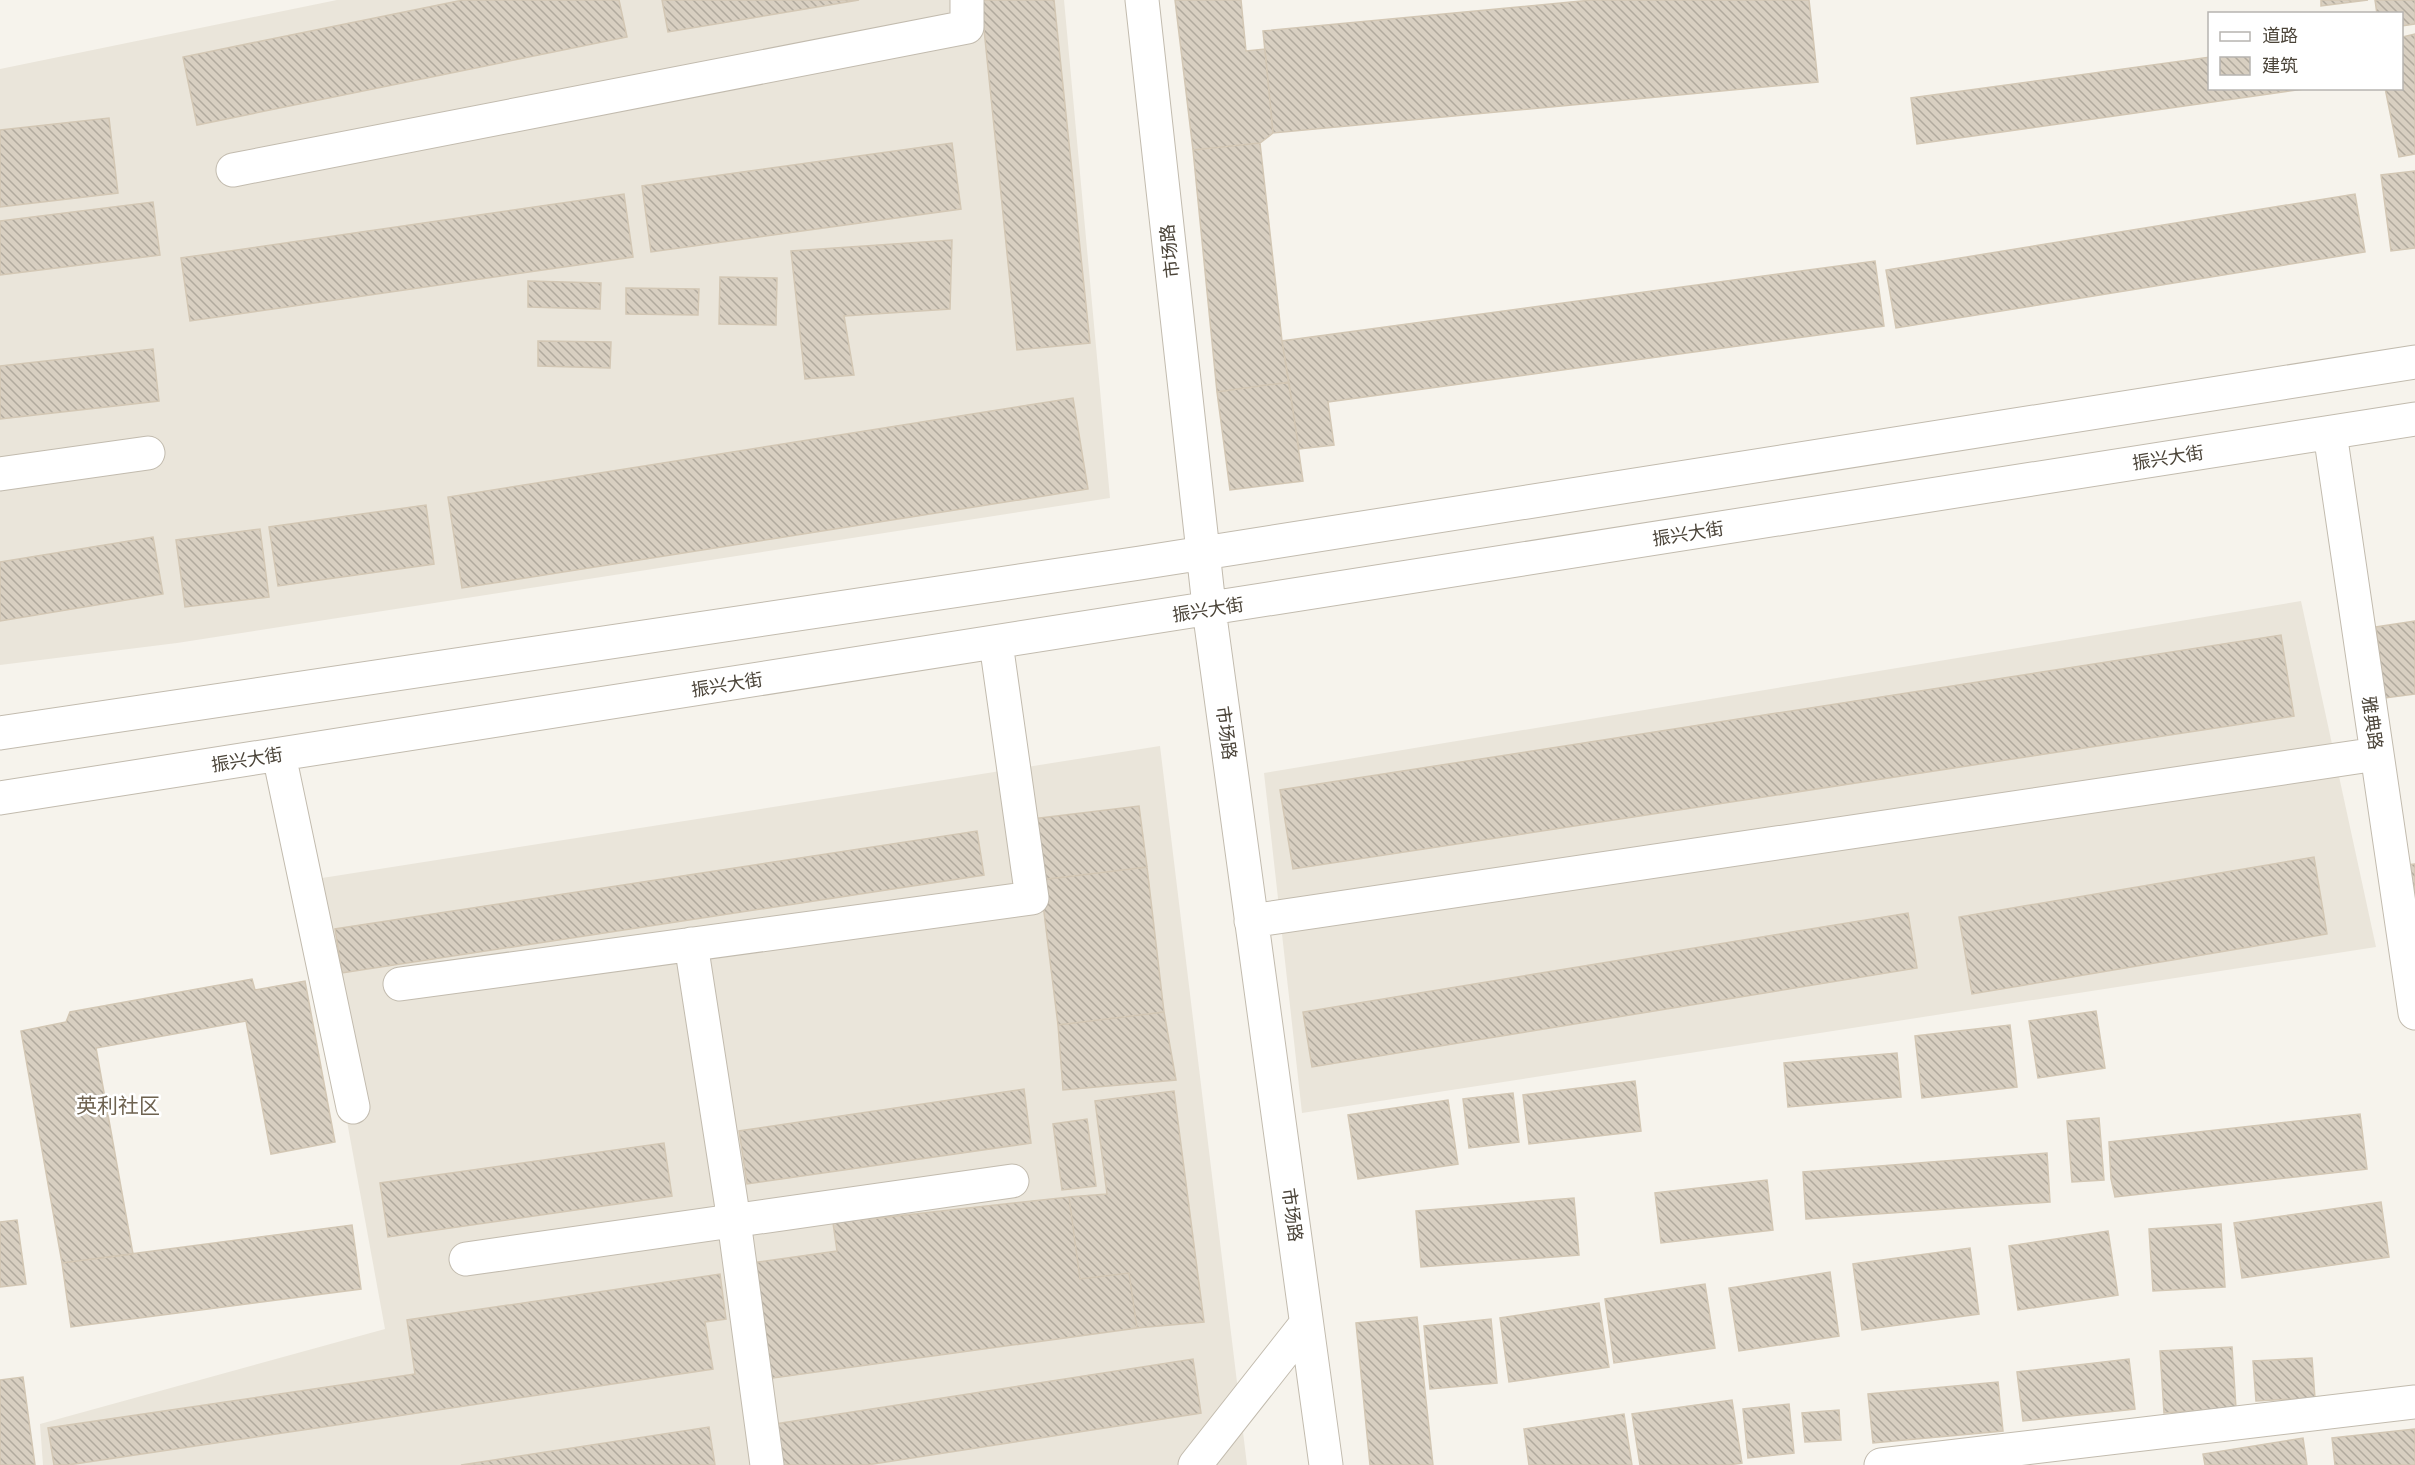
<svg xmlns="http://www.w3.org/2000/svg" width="2415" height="1465" viewBox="0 0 2415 1465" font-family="'IBM Plex Sans','Noto Sans SC',sans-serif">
<defs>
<pattern id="building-back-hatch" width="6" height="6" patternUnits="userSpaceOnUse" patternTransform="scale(1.5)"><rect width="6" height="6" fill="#d8cfc1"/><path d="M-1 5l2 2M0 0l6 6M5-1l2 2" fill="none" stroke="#b1aa9e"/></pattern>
</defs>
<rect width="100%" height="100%" fill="#f6f3ec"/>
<path fill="#eae5da" d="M337,0h727l46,498 -933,145 -177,22v-596z
M2301,601l75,346 -1074,166 -38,-340z
M1160,746l87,719h-1204l-3,-41 345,-95 -82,-448z"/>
<path fill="url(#building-back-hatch)" stroke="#d3c7b4" stroke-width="1.5" d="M463,0h156l8,37 -430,88 -14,-68z
M662,0h197l-191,32z
M981,0h73l36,343 -73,7z
M1175,0h66l5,51 19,-2 8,84 -13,10 -67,7z
M1592,0h217l9,82 -545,51 -10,-102z
M2321,0h47l-47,6z
M2375,0h40v24l-13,2v-12h-25z
M2415,34v120l-16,3 -14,-69h17v-51z
M2210,57v31h101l-394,56 -6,-46z
M109,118l9,75 -118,14v-77z
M952,143l9,66 -310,43 -9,-66z
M1260,143l22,198 7,41 -72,10 -24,-242z
M2415,171v77l-24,3 -10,-76z
M624,194l9,63 -443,64 -9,-63z
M2355,194l10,58 -469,76 -10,-58z
M153,202l7,53 -160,20v-54z
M952,240l-2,69 -106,7 10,59 -49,4 -14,-128z
M1875,261l9,65 -556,76 6,43 -35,4 -17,-108z
M720,277l57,1 -1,47 -57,-1z
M528,281l73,2 -1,26 -72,-2z
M626,288l73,1 -1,26 -72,-1z
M538,341l73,1 -1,26 -72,-2z
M153,349l6,52 -159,18v-53z
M1289,382l14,99 -73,9 -13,-98z
M1073,398l15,91 -626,99 -14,-91z
M426,505l8,59 -156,22 -9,-59z
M260,529l9,68 -84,10 -9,-67z
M153,537l10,57 -163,27v-59z
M2415,621v73l-30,4 -9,-71z
M2281,635l13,81 -1001,153 -13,-79z
M1139,806l8,61 -107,13 -8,-61z
M977,831l7,44 -642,98 -7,-44z
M2314,857l13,77 -355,60 -13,-77z
M2415,864v70l-9,-69z
M1147,867l17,145 -106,13 -18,-145z
M1908,913l9,55 -605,99 -9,-55z
M252,979l3,11 50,-9 30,161 -64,12 -25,-133 -150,27 37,206 -71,9 -41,-232 45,-9 4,-10z
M2096,1011l9,57 -67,10 -9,-57z
M1164,1012l12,68 -113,10 -5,-65z
M2010,1025l7,62 -95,11 -7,-62z
M1897,1053l4,44 -113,10 -4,-44z
M1635,1081l6,50 -112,13 -6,-49z
M1024,1089l7,54 -284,41 -8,-53z
M1174,1091l30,231 -67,6 -8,-55 -49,6 -11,-82 38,-3 -12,-93z
M1513,1093l6,49 -50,6 -6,-49z
M1448,1100l10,64 -100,15 -10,-64z
M2360,1114l7,55 -252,28 -4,-18 -2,-37z
M2099,1118l5,62 -32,2 -5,-61z
M1087,1119l9,67 -34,4 -9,-66z
M664,1143l8,53 -284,41 -8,-54z
M2047,1153l3,49 -244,17 -3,-47z
M1767,1180l6,50 -112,13 -6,-50z
M1069,1197l11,82 49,-6 8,55 -371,51 -15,-116 86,-12 -4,-28z
M1574,1198l5,57 -158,12 -5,-56z
M2381,1202l8,55 -147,21 -8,-55z
M17,1220l9,64 -26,3v-65z
M2221,1224l4,63 -72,4 -4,-62z
M352,1225l9,64 -290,38 -9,-64z
M2108,1231l10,64 -100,15 -9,-64z
M1970,1248l9,66 -117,16 -9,-66z
M1830,1272l9,64 -100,15 -10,-63z
M720,1274l6,45 -21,3 8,47 -645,96h-14l-6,-37 367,-54 -8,-54z
M1705,1284l10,64 -101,15 -9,-64z
M1599,1303l10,64 -100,15 -9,-64z
M1417,1317l16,148h-63l-14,-142z
M1491,1319l6,64 -67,6 -6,-63z
M2232,1347l4,61 -72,5 -4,-62z
M2312,1358l3,40 -59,3 -3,-40z
M1193,1359l8,54 -334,52h-92l-6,-40z
M2129,1359l6,50 -112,12 -6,-49z
M23,1377l12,88h-35v-85z
M1998,1382l5,49 -130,12 -5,-49z
M1732,1400l10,63 -13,2h-89l-8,-51z
M1789,1404l5,49 -46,5 -5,-49z
M1839,1410l2,30 -36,2 -3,-29z
M1624,1414l8,51h-103l-5,-36z
M709,1427l6,38h-254z
M2415,1429v36h-80l-3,-27z
M2303,1438l4,27h-102l-2,-11z"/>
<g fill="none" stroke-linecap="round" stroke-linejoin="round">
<g stroke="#c2bbae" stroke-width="35">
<path id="minor" d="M1142,0l69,624 115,841
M233,170l734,-143v-27
M2330,433l85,580
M0,474l148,-21
M0,733l1140,-170 1275,-201
M279,755l74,352
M0,798l2415,-379
M1251,921l1126,-167
M691,944l43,277 33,244
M400,984l632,-86 -36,-255
M466,1259l546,-78
M1195,1465l111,-141
M1881,1465l534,-63"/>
</g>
<use href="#minor" stroke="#fff" stroke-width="33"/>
</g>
<g text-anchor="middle" stroke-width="5" stroke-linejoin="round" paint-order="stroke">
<g font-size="18" fill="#4b4439" stroke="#fff">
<text transform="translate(1170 251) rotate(-96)" y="6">市场路</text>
<text transform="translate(2168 458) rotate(-9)" y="6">振兴大街</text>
<text transform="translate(1688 534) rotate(-9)" y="6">振兴大街</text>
<text transform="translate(1208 610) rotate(-9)" y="6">振兴大街</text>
<text transform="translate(727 685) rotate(-9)" y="6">振兴大街</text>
<text transform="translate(2372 723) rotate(82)" y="6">雅典路</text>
<text transform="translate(1226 733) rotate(82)" y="6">市场路</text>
<text transform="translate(247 760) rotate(-9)" y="6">振兴大街</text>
<text transform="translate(1292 1215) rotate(82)" y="6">市场路</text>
</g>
<g font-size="21" fill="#6e6250" stroke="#fff">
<text x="118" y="1113">英利社区</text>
</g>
</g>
<rect x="2208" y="12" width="195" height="78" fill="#ffffff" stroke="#b7b4b0" stroke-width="1.5"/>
<rect x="2220" y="32" width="30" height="9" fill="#ffffff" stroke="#b7b4b0" stroke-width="1.5"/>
<text x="2262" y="42" font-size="18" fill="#4b4439">道路</text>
<rect x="2220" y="57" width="30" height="18" fill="url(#building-back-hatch)" stroke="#b7b4b0" stroke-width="1.5"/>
<text x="2262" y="72" font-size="18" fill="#4b4439">建筑</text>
</svg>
